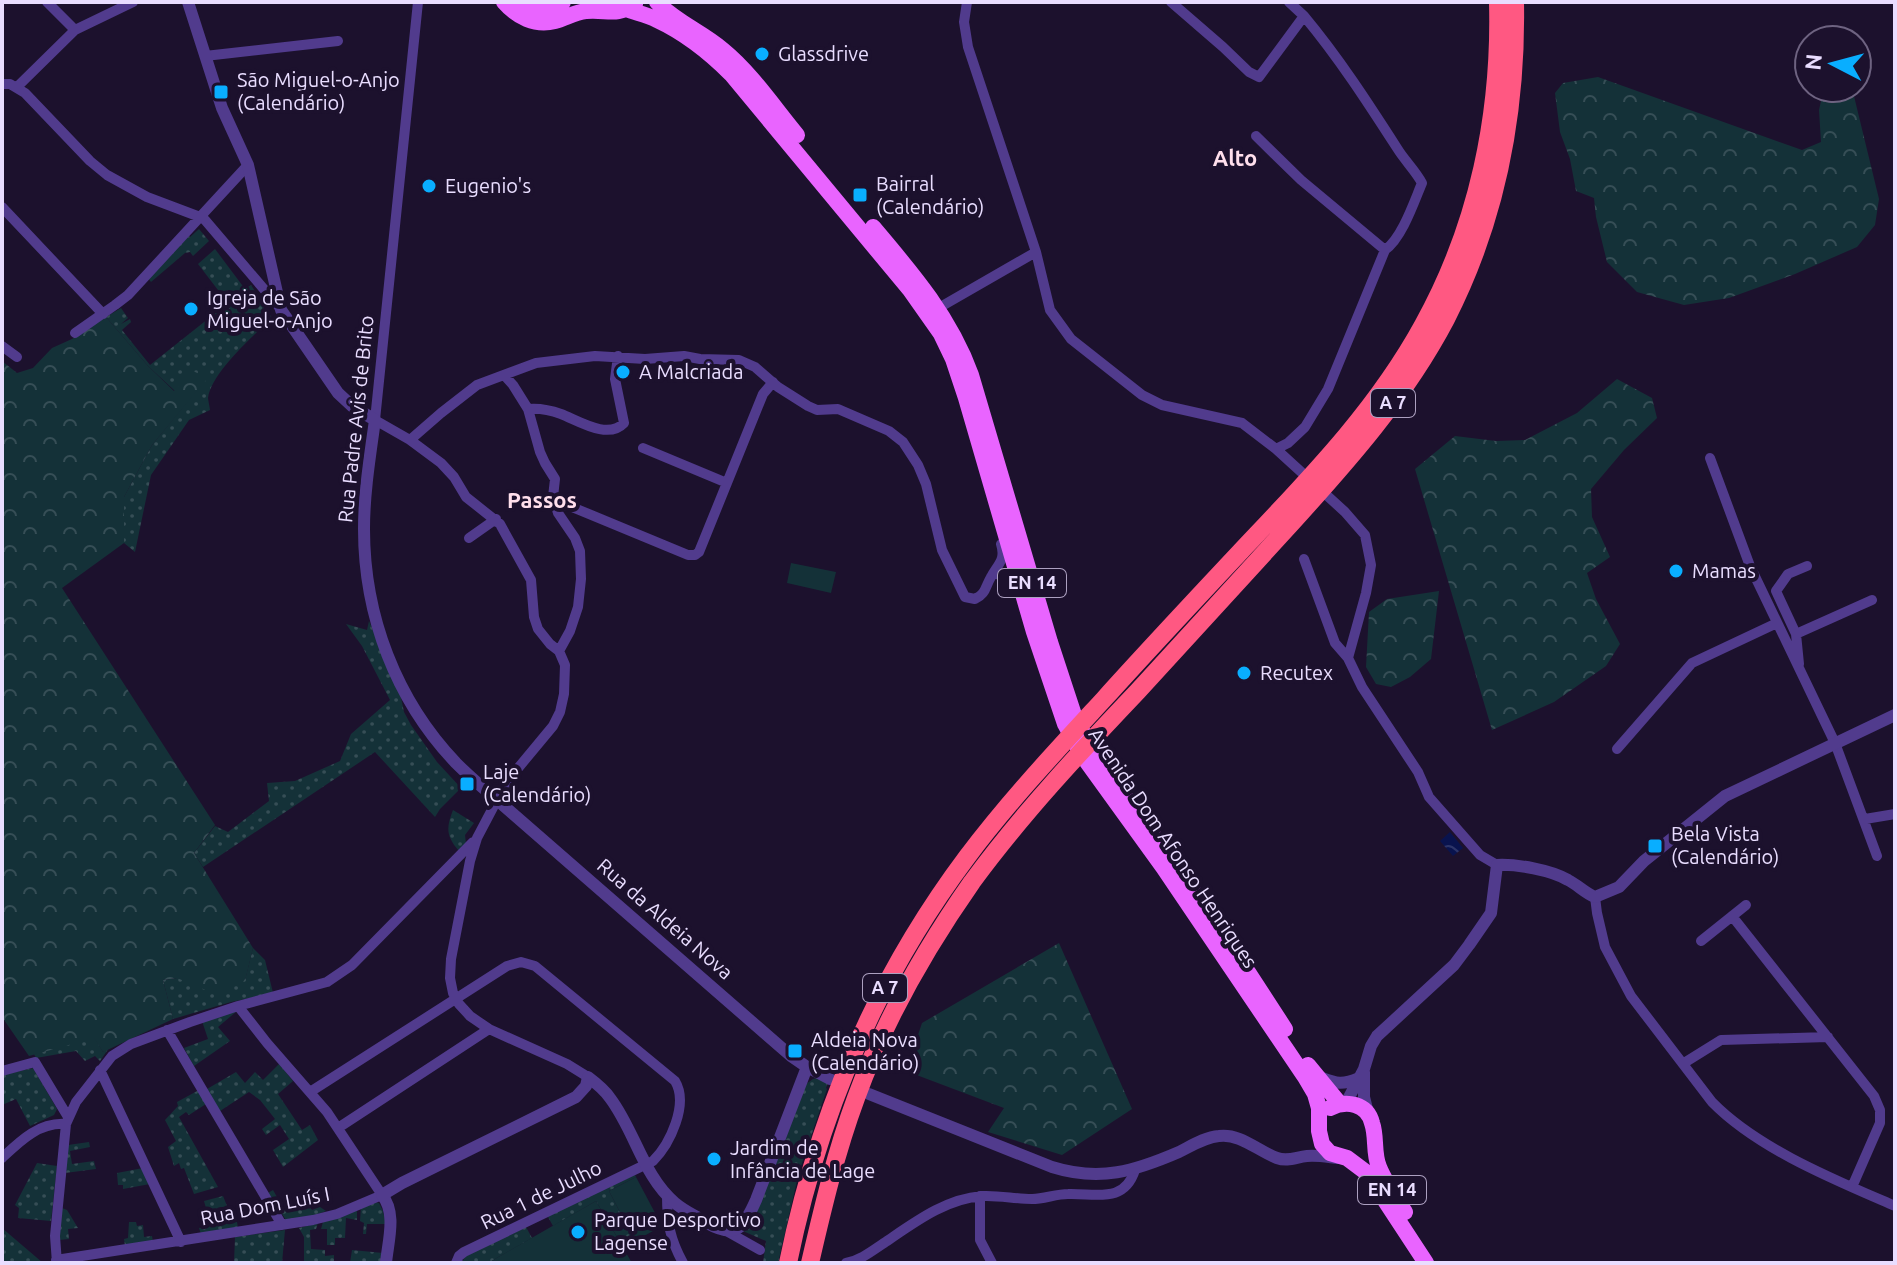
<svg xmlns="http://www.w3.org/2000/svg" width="1897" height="1265" viewBox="0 0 1897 1265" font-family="Ubuntu,sans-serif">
<defs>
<pattern id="grass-dots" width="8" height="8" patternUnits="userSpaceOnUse" patternTransform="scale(2)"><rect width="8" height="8" fill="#143138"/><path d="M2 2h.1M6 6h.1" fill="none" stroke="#364e56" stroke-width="1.8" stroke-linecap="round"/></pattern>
<pattern id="forest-crowns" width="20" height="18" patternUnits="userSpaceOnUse" patternTransform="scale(2)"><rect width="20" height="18" fill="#143138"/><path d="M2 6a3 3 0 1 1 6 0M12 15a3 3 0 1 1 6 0" fill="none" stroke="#364e56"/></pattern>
<pattern id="water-waves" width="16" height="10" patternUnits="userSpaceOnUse" patternTransform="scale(2)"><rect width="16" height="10" fill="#09134e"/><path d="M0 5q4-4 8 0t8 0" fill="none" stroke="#2d3569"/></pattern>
</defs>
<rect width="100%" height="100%" fill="#1c112d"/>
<path fill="url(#grass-dots)" d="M199,229l10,12 -16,15 -3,-4 -5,1 -34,29 -3,-4 41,-42 1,1z
M215,249l30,40 6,-4 21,33c-18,17 -61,55 -64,80 0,1 2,11 2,12l-21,10 -38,55 -16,77 -11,-9v-46l28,-52 55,-67 -32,13 -27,-25 -42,-49 15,-9 7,10 -7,6 9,-5 1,3 -9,8 28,35 78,-62 -30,-39z
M369,621l31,72 4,19 7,13 26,37 24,26 -21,21 -5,8 -60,-65 -172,115 -9,-14 21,-27 13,6 41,-31 -2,-18 28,-2 45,-20 11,-27 39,-34 -28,-54 -16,-22 21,6z
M453,810l21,13 -9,12 1,9 -7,7c-13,-15 -13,-23 -6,-41z
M253,948l12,12 8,33 -42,9 -58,17 -10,-39 14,-2 68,2z
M237,1011l-19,16 12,14 -36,25 -10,-18 24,-9 -6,-18z
M94,1037l9,15 6,-4 -9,13 -5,-5 -10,5 -9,-10 -40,7 -2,-4z
M279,1064l14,17 -15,13 24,36 8,-5 8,15 -35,27 -10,-17 16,-11 -9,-14 -14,10 -4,-6 13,-10 -15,-19 -11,-8 -29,19 -13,-22 29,-17 9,11 10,-11 8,8z
M33,1068l24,41 -3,6 -24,11 -14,-27 -14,6v-30z
M817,1078l11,5 -2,5 1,1 -28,83 -21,91h-15l3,-22 -23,-10 63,-147 7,-5z
M199,1090l7,14 -17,11 -3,-3 -7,5 39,70 -24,7 -10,-26 -3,1 -2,-6 -5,3 -6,-19 8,-6 -11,-21 13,-14 -1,-4z
M89,1142l1,5 -20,4 2,13 22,-3 2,8 -31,4 3,-28z
M37,1163l20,3 -6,55 -33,-3 1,-10 -4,-3z
M143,1168l7,16 -27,5v-4h-5l-1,-12z
M635,1175l1,2 -27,14 26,50 -12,6 -27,-46 -43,25 -6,-11z
M273,1190l12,21 14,-9 -3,-5 4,-4 12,17 8,-3 6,4 -16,6 -24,3 -18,-27z
M223,1196l10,25 4,1 1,6 -37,6 -2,-6 12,-2 -7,-25z
M374,1202l5,1 4,8 3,13h-19l-1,10h-3l1,-11 -4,-2 1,-14z
M62,1208l5,2 11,18 -10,1 1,10 -10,1z
M357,1208v12l-11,-2 -1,20h-10v7h-8v-16h-6l2,-7z
M129,1222h7l1,4 6,-1 1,12 8,-1 1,6 -28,4 -1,-7 4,-1z
M318,1223l-2,6 -6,1 1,19 14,1v6l9,-1v8h-30v-26l-5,-9z
M526,1227l6,11 -44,25h-27l5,-7z
M2,1228l41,35h-41z
M285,1230l-3,33h-48l1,-26z
M352,1250l31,3 -2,10h-31z"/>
<path fill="url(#forest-crowns)" d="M1598,77l204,73 19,-8 -2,-32 5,-22h28l27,111 -4,26 -18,22 -62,27 -66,24 -45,7 -47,-13 -30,-30 -11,-45 -2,-19 -18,-7 -6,-32 -10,-27 -5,-39 8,-10z
M106,317l42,49 26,25 19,-20 15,7 -56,67 -28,52v46l-62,45 153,237 -21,28 59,95 -8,33 -30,13 -38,-16 -14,2 10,39 -70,33 -9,-14 -65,18 -27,-39v-656l15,12 16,-5 19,-20 20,-9z
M1617,379l35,19 5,20 -33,32 -33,39 1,28 18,40 -23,16 9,26 24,45 -14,22 -52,36 -62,28 -77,-261 40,-33 41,5 29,-1 52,-27z
M1439,591l-8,68 -21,18 -19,10 -15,-3 -10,-17 3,-55 18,-13z
M1059,943l73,166 -70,46 -74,-23 16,-24 -98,-37 16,-48z"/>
<path fill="#143138" d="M791,563l45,9 -5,21 -44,-10z
M636,1177l26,49 -27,15 -26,-50z
M596,1201l36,62h-144z"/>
<path fill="url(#water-waves)" d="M1450,832l13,16 -10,8 -13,-15z"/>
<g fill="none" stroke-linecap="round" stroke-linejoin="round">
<path stroke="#513b8d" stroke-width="10" d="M47,2l28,28
M418,2l-43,418 35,20 31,23 13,14 12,20 34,27 31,56 3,37 4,12 12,15 9,7 6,14 -1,29 -4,18 -7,14 -39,47 -17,27 -20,38 -7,23 -19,98 -1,19 3,15 6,11 11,12 19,13 78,35 21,13
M967,2l-3,20 4,25 68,205 14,58 21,29 71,56 20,10 80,18 34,26 69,63 20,23 6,30 -5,28 -18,65 14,29 56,85 11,25 51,58 17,10
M1171,2l52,45 26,25 10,5 45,-61 -15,-14
M205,56l133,-15
M2,84h8l15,9 65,68 17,14 40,22 53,20 5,3 75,88
M17,87l58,-57 58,-28
M1256,136l45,44 84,70c17,-12 29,-48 37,-67 -7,-13 -17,-22 -25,-35 -29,-45 -58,-90 -93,-132
M2,207l101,107
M942,306l94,-54
M75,333l40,-28 13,-10 120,-130
M2,346l15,11
M504,375l9,10 15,24 12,43 5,11 10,16 -2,18 5,16 17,25 5,13 1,28 -3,28 -8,24 -11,20
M528,409c11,-1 22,1 33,5 18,7 47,26 63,9l-9,-44 3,-23
M410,440l31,-27 36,-28 59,-22 59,-7 50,3 39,-3 16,3 39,1 16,7 23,20 30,19 9,4 21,-1 51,22 14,11 15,23 8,19 16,66 23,47 10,2c11,-5 10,-12 16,-22 7,-13 15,-17 10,-33
M643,448l84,35
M1276,449l12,-6 17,-16 23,-38 57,-139
M1710,458l40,108 85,177 42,113
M556,508l11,-3 121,50h7l4,-3 64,-158 10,-12
M469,538l27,-19
M1304,559l31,84 13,15
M994,573l17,6 4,11
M1796,634l-20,-43 12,-17 19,-8
M1799,664l-3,-30 76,-34
M1617,749l75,-86 85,-40
M1865,819l30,-5
M1595,897l2,16 8,34 26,49 81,106c46,47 123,78 183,104
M1732,916l142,180 6,14v13l-28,64
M1701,941l45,-36
M167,1030l115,195
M1684,1063l37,-23 107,-3
M100,1070l81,172
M2,1071l33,-9 33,55
M310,1092l197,-126 14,-4 14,4 140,115c14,23 -5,63 -22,80l-189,91 -5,4 -3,7
M338,1128l151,-99
M2,1158c18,-17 37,-36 64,-34
M667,1196c0,27 3,43 16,67
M980,1196v44l12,23
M728,1232l32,18
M56,1260l257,-40 24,-6 45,-19 -55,-83 -60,-69 -29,-37
M57,1263l-2,-27 11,-112 10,-22 36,-46 19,-12 59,-22 48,-16 89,-24 25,-17 121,-123
M846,1263c15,-3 26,-12 38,-20 31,-21 61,-44 98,-47 17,-1 33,3 50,3 12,0 24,-5 36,-5 28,-1 56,10 67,-24"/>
<path stroke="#513b8d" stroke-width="12" d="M188,2l34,106 26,57 33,145 57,83 14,13 23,14c-5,36 -11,73 -11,109 0,87 32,171 92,234 13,13 27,25 41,37l294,256 16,11 23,12
M1364,1072v25l4,16
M1317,1076c19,7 23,10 42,2
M869,1094l183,73c48,15 83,4 127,-15 12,-6 26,-15 40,-16 21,-3 39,15 58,22 11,4 19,-1 30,-2 10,-1 21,1 31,2
M1346,1103l18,-34 7,-23 6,-10 77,-71 15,-20 22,-32 6,-48c20,-1 54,5 71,15 10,5 17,13 27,17l24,-10 25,-26 81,-65 170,-81
M386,1263c2,-22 11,-50 -4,-68l20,-12 174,-86 10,-11 2,-9c8,6 16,12 22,21 25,33 33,78 65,105 9,8 21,13 32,20 30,17 37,4 49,-23l51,-133"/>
<path stroke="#e964ff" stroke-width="16" d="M504,2c13,15 31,24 51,19 11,-3 20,-9 31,-10 21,-2 30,6 49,-7
M520,2c14,11 29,12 43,0
M657,2c17,19 45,30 66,48 28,23 50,56 74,85
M626,9c11,4 22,6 31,11 28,13 53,33 74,54l179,216 31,44 12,25 13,39 68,234 31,92 17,31 81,112 142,210 10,17 4,14v23l3,13 8,9 17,5 20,15 59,90
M873,227c39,46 77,90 98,148l79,267 25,76 17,31 128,180 65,100
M1308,1065l32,39
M1330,1108c16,-8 37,-5 42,15 5,14 1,30 7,44 6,15 17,31 26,45"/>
<path stroke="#ff5882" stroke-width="18" d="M788,1263c30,-147 89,-286 179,-406 42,-56 90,-107 137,-158 45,-50 91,-99 137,-148 66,-70 135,-140 182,-226 55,-99 78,-211 75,-323
M810,1263c13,-56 26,-111 46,-165 28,-77 69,-149 116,-216 50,-68 108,-130 166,-191 51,-55 101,-110 151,-165 59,-65 116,-129 157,-207 50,-98 71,-207 69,-317"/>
</g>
<g fill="#09aeff" stroke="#1c112d" stroke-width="3">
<circle cx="762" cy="54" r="8"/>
<rect x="213" y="84" width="16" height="16" rx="4"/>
<circle cx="429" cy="186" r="8"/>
<rect x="852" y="187" width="16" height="16" rx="4"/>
<circle cx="191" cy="309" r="8"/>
<circle cx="623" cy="372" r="8"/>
<circle cx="1676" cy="571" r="8"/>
<circle cx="1244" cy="673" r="8"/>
<rect x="459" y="776" width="16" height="16" rx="4"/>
<rect x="1647" y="838" width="16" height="16" rx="4"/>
<rect x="787" y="1043" width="16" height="16" rx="4"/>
<circle cx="714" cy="1159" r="8"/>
<circle cx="578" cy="1232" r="8"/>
</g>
<g text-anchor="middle" stroke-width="8" stroke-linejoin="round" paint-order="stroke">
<g fill="#1c112d" stroke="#aca0c0" stroke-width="2">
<rect x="1371" y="389" width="44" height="28" rx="6"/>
<rect x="998" y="569" width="68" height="28" rx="6"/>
<rect x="863" y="974" width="44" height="28" rx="6"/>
<rect x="1358" y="1176" width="68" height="28" rx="6"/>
</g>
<g font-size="18" font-weight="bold" fill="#e9ddff">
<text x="1393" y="409">A 7</text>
<text x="1032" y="589">EN 14</text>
<text x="885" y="994">A 7</text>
<text x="1392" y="1196">EN 14</text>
</g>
<g font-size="20" fill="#e9ddff" stroke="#1c112d" text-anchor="start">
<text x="778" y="61">Glassdrive</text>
<text x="237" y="87">São Miguel-o-Anjo<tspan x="237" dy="23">(Calendário)</tspan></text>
<text x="876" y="191">Bairral<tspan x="876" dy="23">(Calendário)</tspan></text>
<text x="445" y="193">Eugenio's</text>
<text x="207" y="305">Igreja de São<tspan x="207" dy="23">Miguel-o-Anjo</tspan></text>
<text x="639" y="379">A Malcriada</text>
<text x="1692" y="578">Mamas</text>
<text x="1260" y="680">Recutex</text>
<text x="483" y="779">Laje<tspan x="483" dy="23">(Calendário)</tspan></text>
<text x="1671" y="841">Bela Vista<tspan x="1671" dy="23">(Calendário)</tspan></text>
<text x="811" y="1047">Aldeia Nova<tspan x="811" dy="23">(Calendário)</tspan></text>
<text x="730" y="1155">Jardim de<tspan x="730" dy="23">Infância de Lage</tspan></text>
<text x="594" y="1227">Parque Desportivo<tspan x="594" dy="23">Lagense</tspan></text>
</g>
<g font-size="20" fill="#e9ddff" stroke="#1c112d">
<text transform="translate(356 419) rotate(-84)" y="7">Rua Padre Avis de Brito</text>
<text transform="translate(1173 848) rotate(56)" y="7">Avenida Dom Afonso Henriques</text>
<text transform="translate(665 919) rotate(41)" y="7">Rua da Aldeia Nova</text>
<text transform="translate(541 1195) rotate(-26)" y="7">Rua 1 de Julho</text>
<text transform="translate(265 1206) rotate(-11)" y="7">Rua Dom Luís I</text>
</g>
<g font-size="22" font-weight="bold" fill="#ffdfec" stroke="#1c112d">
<text x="1235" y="166">Alto</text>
<text x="542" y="508">Passos</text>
</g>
</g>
<rect width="1897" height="1265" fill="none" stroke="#e9ddff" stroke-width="8"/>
<g transform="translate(1833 64) rotate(276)"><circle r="38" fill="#1c112d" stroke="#6e6381" stroke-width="2"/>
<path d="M0-6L14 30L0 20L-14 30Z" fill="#09aeff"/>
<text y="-12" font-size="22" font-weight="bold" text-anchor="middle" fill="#e9ddff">N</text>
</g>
</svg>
